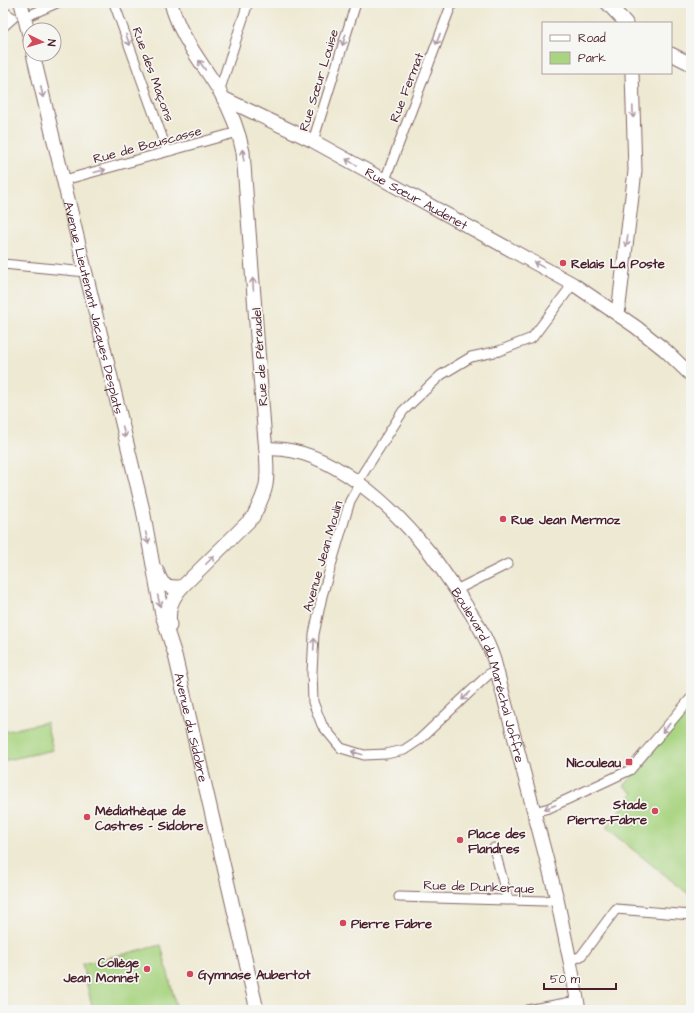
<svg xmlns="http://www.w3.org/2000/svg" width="694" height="1013" viewBox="0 0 694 1013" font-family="'Architects Daughter',sans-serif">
<rect width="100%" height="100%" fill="#f6f6f2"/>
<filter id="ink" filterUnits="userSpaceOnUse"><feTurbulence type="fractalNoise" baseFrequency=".025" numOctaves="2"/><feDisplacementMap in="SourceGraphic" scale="8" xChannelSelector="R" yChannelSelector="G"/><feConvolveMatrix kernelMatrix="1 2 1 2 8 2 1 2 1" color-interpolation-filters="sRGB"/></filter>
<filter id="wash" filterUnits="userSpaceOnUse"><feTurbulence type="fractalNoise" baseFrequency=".012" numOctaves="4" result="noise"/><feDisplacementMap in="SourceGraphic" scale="16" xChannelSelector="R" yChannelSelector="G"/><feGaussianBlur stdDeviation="0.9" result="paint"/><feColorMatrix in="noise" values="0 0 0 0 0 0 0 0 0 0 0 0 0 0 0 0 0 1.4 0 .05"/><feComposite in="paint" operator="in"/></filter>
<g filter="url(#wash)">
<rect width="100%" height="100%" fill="#eee9d2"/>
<path fill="#a9d481" stroke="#7a7a56" d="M691,704v192l-85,-68 27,-35 -9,-7z
M46,722l7,28 -50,11v-29z
M161,945l16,65h-84l-11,-46z"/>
</g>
<g filter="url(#ink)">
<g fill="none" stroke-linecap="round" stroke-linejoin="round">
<g stroke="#836665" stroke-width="11">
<path id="street" d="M114,3l52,145 4,3
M3,11l10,7
M32,14l25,-11
M3,27l10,-9
M219,92l29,-89
M313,141l43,-138
M63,177l5,2 170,-47
M385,180l67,-177
M3,264l83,8
M456,590l52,-26
M496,671l-7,3 -70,66 -15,10 -18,4 -22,1 -23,-7 -19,-23 -9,-23 -1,-30 2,-38 8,-38 28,-95 7,-12 3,-11 43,-67 38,-36 30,-18 28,-6 33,-13 41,-54
M534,812l15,-4 81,-38 61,-72
M494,848l14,52
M399,897l146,4 12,-2
M570,961l11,-5 35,-47 75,6
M527,1010l50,-9"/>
</g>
<g stroke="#836665" stroke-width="15">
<g id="secondary">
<path d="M21,3l9,36"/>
<path d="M607,3l19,20"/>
<path id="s1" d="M33,54l110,456 19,105 13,40 82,355"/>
<path d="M671,54l20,10"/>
<path id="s2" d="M223,98l90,43 260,143 63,43 29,23 26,25"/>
<path d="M618,313l17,-142 -3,-98"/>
<path id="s3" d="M266,449c63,-4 127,58 164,104 10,13 19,27 28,40 14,22 28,42 36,67l63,239 13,62 9,49"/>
<path d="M157,571c6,16 8,16 25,16"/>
<path d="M170,626c-2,-17 1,-26 12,-39l71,-70c5,-10 11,-21 13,-32 3,-18 -1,-39 -2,-57l-21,-276c-4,-20 -12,-41 -23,-60 -18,-30 -40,-54 -49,-89"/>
</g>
</g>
<use href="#street" stroke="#fff" stroke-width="9"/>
<use href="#secondary" stroke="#fff" stroke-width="13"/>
</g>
<defs><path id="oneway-shaft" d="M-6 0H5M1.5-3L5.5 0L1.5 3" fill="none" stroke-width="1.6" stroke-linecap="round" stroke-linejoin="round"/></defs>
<g stroke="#ae9aa0">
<use href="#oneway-shaft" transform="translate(438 39) rotate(111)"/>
<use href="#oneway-shaft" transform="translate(128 40) rotate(70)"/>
<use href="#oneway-shaft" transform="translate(344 40) rotate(107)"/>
<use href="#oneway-shaft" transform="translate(202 65) rotate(-124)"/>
<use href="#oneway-shaft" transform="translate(42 92) rotate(77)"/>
<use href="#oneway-shaft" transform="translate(633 112) rotate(88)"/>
<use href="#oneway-shaft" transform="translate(243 155) rotate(-98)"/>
<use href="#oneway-shaft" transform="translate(351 162) rotate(-151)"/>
<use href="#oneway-shaft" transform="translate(100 171) rotate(-15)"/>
<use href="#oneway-shaft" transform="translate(627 241) rotate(97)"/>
<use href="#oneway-shaft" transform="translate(539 265) rotate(-151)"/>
<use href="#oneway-shaft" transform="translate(253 284) rotate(-94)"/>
<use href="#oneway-shaft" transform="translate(124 432) rotate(77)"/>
<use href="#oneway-shaft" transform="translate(147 538) rotate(77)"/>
<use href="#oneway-shaft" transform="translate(210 560) rotate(-45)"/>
<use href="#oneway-shaft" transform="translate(159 601) rotate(77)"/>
<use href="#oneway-shaft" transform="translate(314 644) rotate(-87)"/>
<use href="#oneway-shaft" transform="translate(466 696) rotate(137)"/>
<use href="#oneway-shaft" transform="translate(666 728) rotate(130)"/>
<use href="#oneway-shaft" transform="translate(357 753) rotate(-164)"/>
<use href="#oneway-shaft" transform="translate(550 807) rotate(161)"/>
</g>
</g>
<g fill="#d1495b" stroke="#f6f6f2" stroke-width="1.5">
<circle cx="563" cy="263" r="4"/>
<circle cx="503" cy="519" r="4"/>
<rect x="625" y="758" width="8" height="8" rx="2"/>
<circle cx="655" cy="811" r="4"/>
<circle cx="87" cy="817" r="4"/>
<circle cx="460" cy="840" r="4"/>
<circle cx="343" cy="923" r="4"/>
<circle cx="147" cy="969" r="4"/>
<circle cx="190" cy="974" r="4"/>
</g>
<g text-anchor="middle" stroke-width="3.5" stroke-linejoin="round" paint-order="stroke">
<g font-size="13" fill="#4a1f2b" stroke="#f6f6f2">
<text transform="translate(154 74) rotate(70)" y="5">Rue des Maçons</text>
<text transform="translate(318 80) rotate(-73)" y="5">Rue Sœur Louise</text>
<text transform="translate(406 87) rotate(-69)" y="5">Rue Fermat</text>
<text transform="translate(147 144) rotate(-15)" y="5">Rue de Bouscasse</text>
<text dy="5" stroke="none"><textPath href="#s2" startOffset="218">Rue Sœur Audenet</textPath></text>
<text dy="5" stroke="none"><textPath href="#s1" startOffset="261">Avenue Lieutenant Jacques Desplats</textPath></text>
<text transform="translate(259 357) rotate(-94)" y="5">Rue de Péraudel</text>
<text transform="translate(322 556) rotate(-74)" y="5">Avenue Jean Moulin</text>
<text dy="5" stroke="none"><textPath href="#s3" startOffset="338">Boulevard du Maréchal Joffre</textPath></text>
<text dy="5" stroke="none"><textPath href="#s1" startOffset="692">Avenue du Sidobre</textPath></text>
<text transform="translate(479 886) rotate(2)" y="5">Rue de Dunkerque</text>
</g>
<g font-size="13" font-weight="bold" fill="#4a1f2b" stroke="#f6f6f2" text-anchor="start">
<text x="571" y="268">Relais La Poste</text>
<text x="511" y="524">Rue Jean Mermoz</text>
<text x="621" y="767" text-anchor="end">Nicouleau</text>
<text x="647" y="809" text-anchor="end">Stade<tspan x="647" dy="15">Pierre-Fabre</tspan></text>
<text x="95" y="815">Médiathèque de<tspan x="95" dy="15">Castres - Sidobre</tspan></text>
<text x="468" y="838">Place des<tspan x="468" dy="15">Flandres</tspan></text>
<text x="351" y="928">Pierre Fabre</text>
<text x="139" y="967" text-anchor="end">Collège<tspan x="139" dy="15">Jean Monnet</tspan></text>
<text x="198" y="979">Gymnase Aubertot</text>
</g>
</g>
<rect width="694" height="1013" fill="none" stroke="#f6f6f2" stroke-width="16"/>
<rect x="542" y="22" width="130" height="52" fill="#f6f6f2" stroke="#b1a0a2"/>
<rect x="550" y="35" width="20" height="6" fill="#ffffff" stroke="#b1a0a2"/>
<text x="578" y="42" font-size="12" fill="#4a1f2b">Road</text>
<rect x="550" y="52" width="20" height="12" fill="#a9d481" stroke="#b1a0a2"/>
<text x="578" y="62" font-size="12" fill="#4a1f2b">Park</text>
<g transform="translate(42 42) rotate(95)"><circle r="19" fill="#f6f6f2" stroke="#b1a0a2"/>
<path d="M0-3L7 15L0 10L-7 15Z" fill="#d1495b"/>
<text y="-6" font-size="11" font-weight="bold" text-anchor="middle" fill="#4a1f2b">N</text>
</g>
<path d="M544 983v6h72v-6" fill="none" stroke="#4a1f2b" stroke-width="2"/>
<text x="550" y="983" font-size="12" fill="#4a1f2b" stroke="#f6f6f2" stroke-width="3" paint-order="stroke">50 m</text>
</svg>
